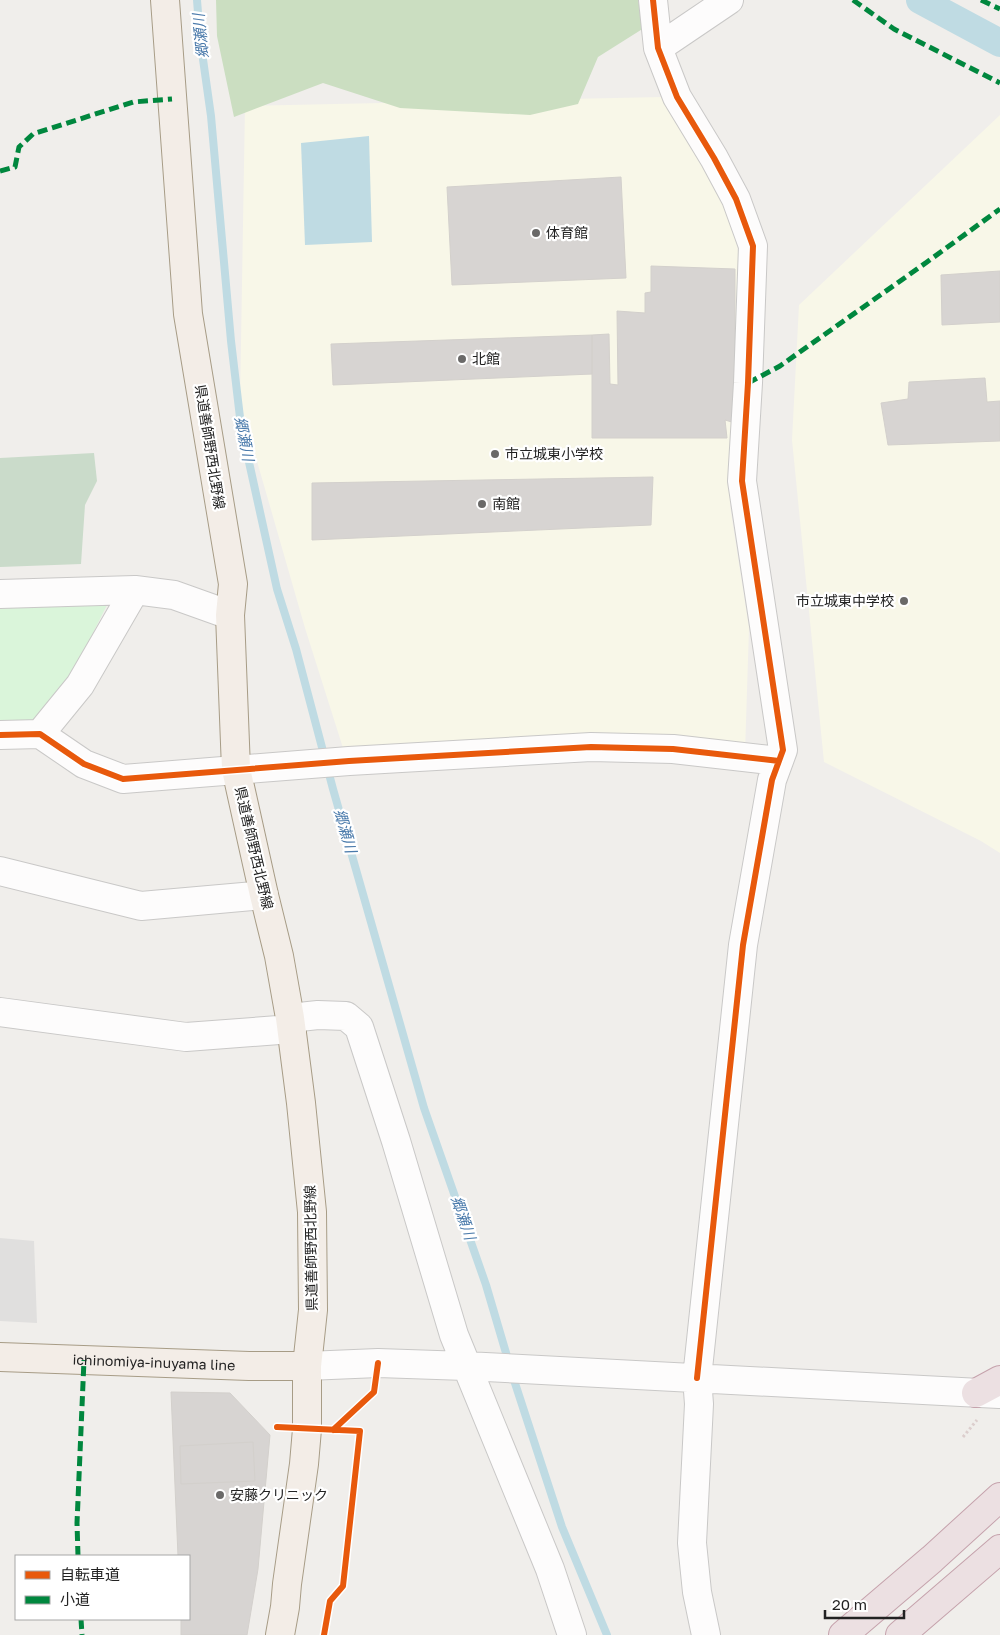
<svg xmlns="http://www.w3.org/2000/svg" width="1000" height="1635" viewBox="0 0 1000 1635" font-family="'Golos Text','Noto Sans JP',sans-serif">
<rect width="100%" height="100%" fill="#f0eeeb"/>
<path fill="#f8f7e8" d="M663,97l60,89 28,121 -21,199 19,122 -4,125 -402,-5 -38,-120 -65,-226 5,-296z
M1000,115v738l-19,-12 -157,-79 -32,-322 7,-135z"/>
<path fill="#cbdec1" d="M216,0h422l6,28 -46,29 -20,47 -48,11 -130,-7 -77,-25 -89,34 -17,-81z"/>
<path fill="#cadbca" d="M94,453l3,28 -12,24 -4,59 -81,3v-109z"/>
<path fill="#daf5da" d="M108,603l-36,72 -40,46 -32,1v-117z"/>
<path fill="#e0dfde" d="M0,1238l34,3 3,82 -37,-2z"/>
<path fill="#bfdbe3" d="M369,136l3,106 -67,3 -4,-102z"/>
<g fill="none" stroke-linecap="round" stroke-linejoin="round">
<path stroke="#bfdbe3" stroke-width="8" d="M197,0l3,38 11,78 20,225 10,85 36,163 19,60 37,140 91,319 62,177 23,78
M512,1374l50,153 45,108"/>
<path stroke="#bfdbe3" stroke-width="28" d="M920,0l80,43"/>
</g>
<path fill="#d7d4d2" stroke="#d3d0cc" d="M621,177l5,101 -174,7 -5,-98z
M651,266l84,3v154l-10,-3 2,18h-135v-103l17,-1 1,50 8,1 -1,-74 28,2v-20l6,-1z
M1000,271v51l-58,3 -1,-50z
M592,335v39l-259,11 -2,-41z
M985,378l2,24 13,-1v40l-112,4 -7,-42 27,-4 1,-17z
M653,477l-2,48 -339,15v-57z
M171,1392l59,1 40,42 -12,134 -11,66h-66v-16h8v-63h-11z
M253,1442l2,39 -74,3 -1,-38z"/>
<g fill="none" stroke-linecap="round" stroke-linejoin="round">
<g stroke="#c9c8c7" stroke-width="30">
<path id="minor" d="M653,0l5,48 19,49 37,61 22,41 17,47 -5,137 -6,98 41,269 -11,30 -29,165 -46,433 2,26 -7,139 5,49 9,43
M658,48l71,-48
M0,594l135,-4 39,5 56,20
M40,734l40,-49 55,-95
M0,735l40,-1 44,30 39,15 226,-18 242,-14 82,2 106,12
M0,871l141,35 123,-11
M0,1012l186,25 106,-8
M290,1018l28,-3 28,1 13,11 37,114 58,194 96,234 22,66
M307,1366l71,-3 88,3 533,28"/>
</g>
<g stroke="#a79c86" stroke-width="30">
<g id="major">
<path d="M165,0l23,314 45,270 -3,31 6,154 28,126 15,61 11,62 11,85 11,109 1,98 -6,56v63l-3,35 -17,120 -2,23 -5,28"/>
<path id="s1" d="M0,1357l249,9h58"/>
</g>
</g>
<g stroke="#c5a2ac" stroke-width="30">
<path id="highway" d="M976,1393l24,-13
M843,1635l89,-76 68,-62
M900,1635l100,-86"/>
</g>
<path stroke="#dccecd" stroke-width="3" stroke-dasharray="2.5 2.5" stroke-linecap="butt" d="M963,1437l14,-17"/>
<use href="#minor" stroke="#fdfcfc" stroke-width="28"/>
<use href="#major" stroke="#f3ede7" stroke-width="28"/>
<use href="#highway" stroke="#ece0e2" stroke-width="28"/>
<path stroke="#00873e" stroke-width="5" stroke-dasharray="10 5" stroke-linecap="butt" d="M853,0l41,29 106,54
M981,0l19,9
M0,171l15,-4 4,-20 14,-13 100,-32 39,-3
M748,383l32,-17 147,-104 73,-53
M78,1556l-1,-33 7,-163
M81,1619l1,16"/>
<g stroke="#fff" stroke-width="9">
<path id="cycleway" d="M653,0l5,48 19,49 37,61 22,41 17,47 -5,137 -6,98 41,269 -11,30 -29,165 -46,433
M0,735l40,-1 44,30 39,15 226,-18 242,-14 82,2 106,12
M277,1427l83,4 -17,155 -13,15 -6,34
M333,1430l41,-38 4,-29"/>
</g>
<use href="#cycleway" stroke="#e8590c" stroke-width="6"/>
</g>
<g fill="#6a6968" stroke="#fff" stroke-width="2">
<circle cx="536" cy="233" r="5"/>
<circle cx="462" cy="359" r="5"/>
<circle cx="495" cy="454" r="5"/>
<circle cx="482" cy="504" r="5"/>
<circle cx="904" cy="601" r="5"/>
<circle cx="220" cy="1495" r="5"/>
</g>
<g text-anchor="middle" stroke-width="4.5" stroke-linejoin="round" paint-order="stroke">
<g font-size="14" fill="#222" stroke="#fff" text-anchor="start">
<text x="546" y="238">体育館</text>
<text x="472" y="364">北館</text>
<text x="505" y="459">市立城東小学校</text>
<text x="492" y="509">南館</text>
<text x="894" y="606" text-anchor="end">市立城東中学校</text>
<text x="230" y="1500">安藤クリニック</text>
</g>
<g font-size="14" fill="#222" stroke="#fff">
<text transform="translate(210 447) rotate(81)" y="5">県道善師野西北野線</text>
<text transform="translate(254 848) rotate(77)" y="5">県道善師野西北野線</text>
<text transform="translate(311 1248) rotate(-91)" y="5">県道善師野西北野線</text>
<text dy="5" stroke="none"><textPath href="#s1" startOffset="154">ichinomiya-inuyama line</textPath></text>
</g>
<g font-size="15" font-style="italic" fill="#4a7aab" stroke="#fff">
<text transform="translate(201 36) rotate(-96)" y="5">郷瀬川</text>
<text transform="translate(244 439) rotate(79)" y="5">郷瀬川</text>
<text transform="translate(345 831) rotate(74)" y="5">郷瀬川</text>
<text transform="translate(463 1218) rotate(71)" y="5">郷瀬川</text>
</g>
</g>
<rect x="15" y="1555" width="175" height="65" fill="#ffffff" stroke="#a7a7a7"/>
<rect x="25" y="1571" width="25" height="8" fill="#e8590c" stroke="#a7a7a7"/>
<text x="60" y="1580" font-size="15" fill="#222222">自転車道</text>
<rect x="25" y="1596" width="25" height="8" fill="#00873e" stroke="#a7a7a7"/>
<text x="60" y="1605" font-size="15" fill="#222222">小道</text>
<path d="M825 1610v8h79v-8" fill="none" stroke="#222222" stroke-width="2.5"/>
<text x="832" y="1610" font-size="15" fill="#222222" stroke="#ffffff" stroke-width="4" paint-order="stroke">20 m</text>
</svg>
